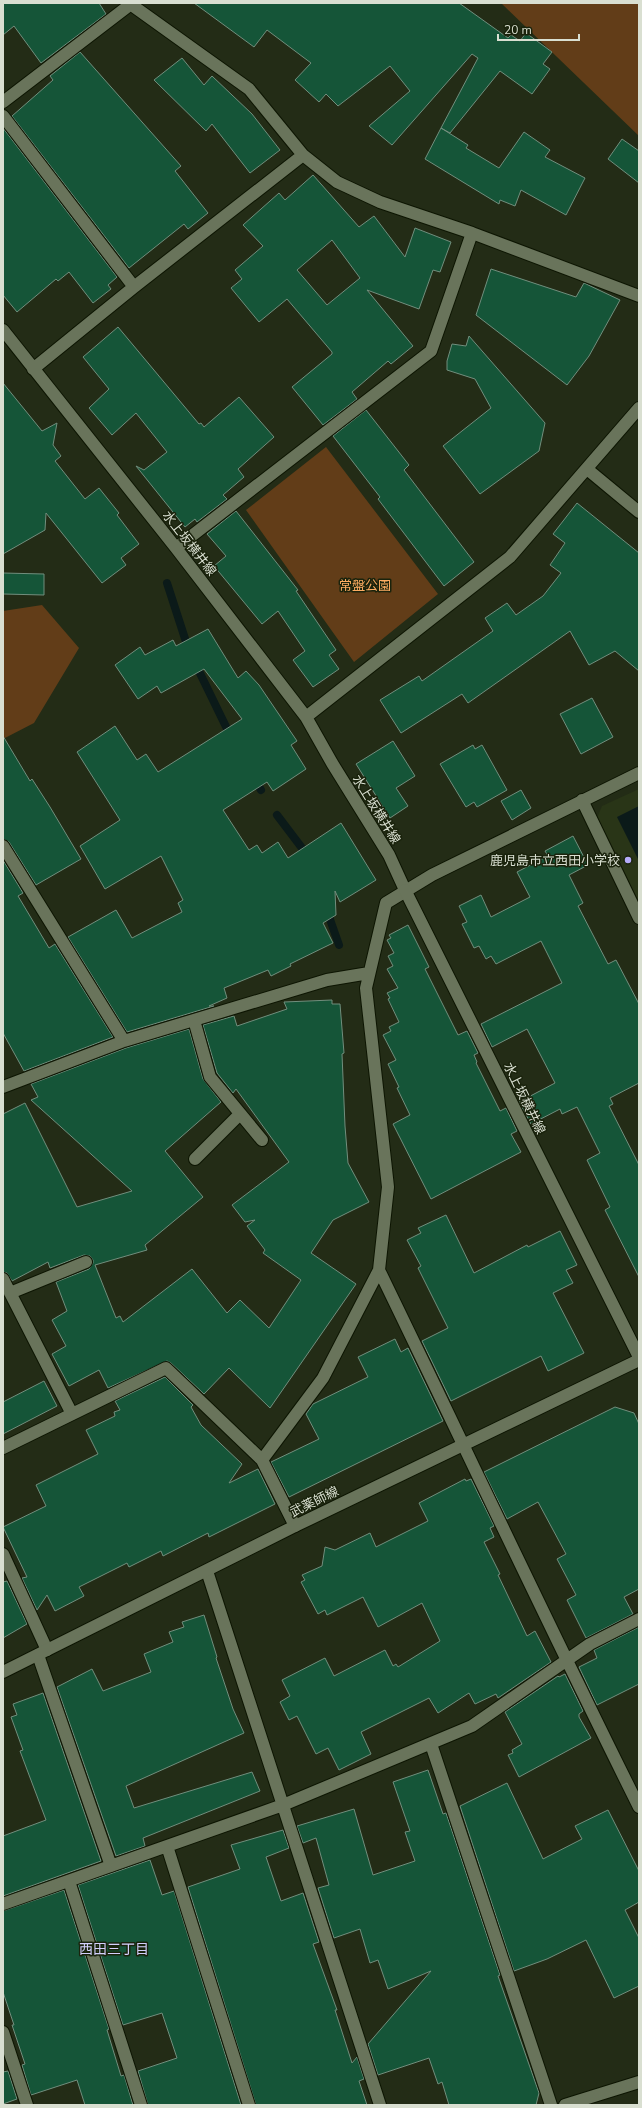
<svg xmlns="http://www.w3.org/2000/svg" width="642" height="2108" viewBox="0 0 642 2108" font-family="'Nunito Sans','Noto Sans JP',sans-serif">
<rect width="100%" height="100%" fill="#232c16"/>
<path fill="#293517" d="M639,789v114l-42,-85 5,-12z"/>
<path fill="#623d18" d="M501,3h138v133z
M326,447l112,147 -84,68 -108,-152z
M42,605l37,43 -45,75 -31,16v-128z"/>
<path fill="#0b1a19" d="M639,806v55l-22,-44z"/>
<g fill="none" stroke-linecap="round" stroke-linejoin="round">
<path stroke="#0b1a19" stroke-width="8" d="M167,583l22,68
M195,663l36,74
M254,779l7,11
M277,815l28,37 2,6
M326,908l13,37"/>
</g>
<path fill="#155538" stroke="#718e7d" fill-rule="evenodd" d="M3,3h96l7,11 -65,49 -27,-37 -11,9z
M194,3h265l49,35 3,-3 9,6 6,-8 26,19 -9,12 7,5 -18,25 -32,-23 -50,62 -9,-5 37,-70 -6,-4 -80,91 -23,-19 41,-35 -20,-25 -52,40 -12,-12 -7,8 -24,-22 16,-17 -44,-33 -13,17z
M80,52l101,114 -6,5 33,42 -20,16 -4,-5 -55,44 -117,-152 41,-36 -3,-4z
M182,58l22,27 8,-9 40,38 28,36 -30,23 -38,-49 -6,7 -52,-51z
M3,128l114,149 -9,8 3,4 -18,14 -24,-31 -11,9 -2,-2 -39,33 -14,-17z
M441,128l27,17 -2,3 33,20 25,-36 26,18 -5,7 40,21 -19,37 -45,-25 -6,16 -15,-6 -1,4 -74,-45z
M622,139l17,12v32l-31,-24z
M313,175l46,52 15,-11 31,41 10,-29 36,14 -11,30 -7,-2 -14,39 -52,-19 46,56 -22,18 -3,-3 -36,31 5,7 -34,26 -31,-38 40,-33v-2l-45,-53 -28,23 -28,-34 11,-9 -7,-9 28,-24 -20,-21 36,-32 6,7zM332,240l28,38 -33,27 -30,-35z
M491,269l85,28 8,-14 36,17 -31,56 -22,29 -91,-70z
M118,327l81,97 2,-1 3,4 35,-30 35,40 -36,32 6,8 -21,18 4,4 -30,23 -2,-3 -10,8 -49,-61 8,4 23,-18 -31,-39 -24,22 -23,-27 20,-19 -26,-32z
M469,336l76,87 -6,28 -59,43 -37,-48 48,-38 -16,-29 -28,-9v-9l5,-17 14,2z
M3,383l39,48 15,-8 -4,22 8,11 -6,5 30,38 14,-11 20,25 -2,2 22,29 -18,14 5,7 -24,18 -56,-70 -1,17 -42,24z
M366,410l43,55 -5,5 70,92 -30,24 -66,-87 2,-2 -47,-61z
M577,503l62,50v118l-24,-20 -26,14 -19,-34 -102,72 -6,-9 -61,39 -21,-33 39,-24 3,5 71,-50 -8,-13 22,-15 9,12 27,-19 18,-23 -11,-8 15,-22 -12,-9z
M236,511l62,79 -2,1 40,59 -7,5 10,14 -26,18 -20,-27 12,-9 -27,-40 -16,13 -48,-58 12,-10 -19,-22z
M3,573l41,1v21l-41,-1z
M208,629l30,49 8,-7 13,14 38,56 -6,4 15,24 -33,22 -6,-9 -44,28 26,40 8,-5 5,8 16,-11 10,16 53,-35 35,57 -36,22 -5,-11 1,24 -13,8 10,20 -43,21 1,2 -20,10 -3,-6 -44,18 3,10 -18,8h5l-87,26 -59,-95 48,-27 16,28 50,-26 -4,-9 5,-3 -22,-44 -56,33 -25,-43 40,-26 -43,-68 38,-26 22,34 9,-6 12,18 84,-53 -38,-50 -43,24 -4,-7 -19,13 -23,-34 25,-18 5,8 28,-15 3,6z
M592,698l21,39 -32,17 -21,-40z
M3,736l27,45 2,-2 18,28 31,52 -45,26 -27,-43 -6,-3z
M393,741l22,35 -19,12 12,18 -18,12 -34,-54z
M473,745l2,4 7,-4 25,45 -30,17 -3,-5 -8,5 -26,-43z
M521,790l10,18 -19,12 -11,-19z
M573,836l15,29 -19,10 14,28 -5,3 30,58 8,-4 23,44v79l-29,15 3,6 -4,2 30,59v112l-34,-67 5,-3 -23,-47 13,-7 -23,-46 -15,7 -2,-5 -29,15 -12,-22 36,-19 -28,-54 -35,18 -11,-23 81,-41 -21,-42 -45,23 -5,-8 -5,3 -7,-13 -5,2 -12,-24 5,-2 -8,-16 22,-11 10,22 39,-20 -13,-25 31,-16 -3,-5z
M3,860l20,33 -5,3 31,52 6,-4 58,93 -89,34 -21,-38z
M408,925l21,42 -4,2 33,66 9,-4 11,22 -4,2 3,7 -1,1 24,48 6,-3 11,23 -6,3 10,18 -90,47 -38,-75 17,-9 -13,-27 2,-1 -11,-23 8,-4 -13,-25 8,-4 -2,-4 10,-5 -11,-23 2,-1 -3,-5 11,-5 -11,-19 6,-3 -5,-10 6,-3 -7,-13 4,-2 -2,-3z
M332,1000v4h8l4,49 -2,1 3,72 3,37 21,39 -36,18 -22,33 45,31 -86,124 -41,-40 -25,26 -33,-31 -4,-2 -59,27 -9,-18 -30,16 -17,-32 14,-8 -14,-26 15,-9 -11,-29 33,-13 4,-6v-3l-3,-4 -6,-1 -34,13 -2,-6 -36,19 -5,-8 -4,-1v-158l22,-11 52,104 55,-16 -101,-91 7,-3 -7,-13 95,-36 63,-19 14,50 18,23 -56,49 38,46 -58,48 2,5 -52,15 21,53 4,-2 3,6 69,-53 35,44 13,-13 29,28 32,-48 -38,-27 2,-3 -18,-24 8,-6 -10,2 -13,-17 57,-43 -53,-73 -3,4 -16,-20 -14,-48 31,-9 3,10 50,-17 -3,-7z
M446,1215l28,58 53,-28 1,2 32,-16 17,34 -11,5 7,13 -20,10 31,60 -36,18 -7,-15 -90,45 -29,-60 26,-13 -30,-60 3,-2 -14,-26 14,-7 -3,-5z
M395,1339l6,13 7,-4 35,73 -154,76 -18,-35 48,-23 -13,-25 7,-10 55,-27 -10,-20z
M165,1377l28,28 -2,2 10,18 41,39 -13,19 29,-14 17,35 -66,33 -1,-4 -45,23 -2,-5 -32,16 -2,-4 -48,24 5,9 -29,15 -8,-16 -10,15 -15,-32 5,-1 -24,-50 43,-21 -10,-21 62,-31 -12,-24 29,-14 -1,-4 6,-2 -5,-9z
M44,1381l13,25 -54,28v-32z
M615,1407l19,6 5,11v165l-15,8 9,17 -47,24 -19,-38 9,-5 -19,-36 9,-5 -28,-52 -31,17 -23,-47z
M465,1479l1,2 5,-2 23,47 -4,2 4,9 -10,5 16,32 -2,1 29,61 8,-5 16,31 -53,36 -2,-4 -21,10 -6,-11 -31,20 -9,-15 -68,34 10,22 -32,16 -11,-22 -12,6 -19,-38 -8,4 -9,-18 10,-6 -8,-16 43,-22 9,18 51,-26 8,16 3,-2 2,3 42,-26 -18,-38 -44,24 -15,-30 -36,18 -2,-5 -7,4 -17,-32 4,-2 -3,-5 20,-9 3,-19 10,3 35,-17 6,14 52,-26 -9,-18z
M7,1581l20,43 -24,14v-56z
M204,1615l13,42 -1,1 17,51 11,24 -118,53 8,22 118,-36 8,19 -117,47 2,8 -29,10 -59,-169 35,-18 11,22 48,-19 -7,-18 29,-12 -4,-10 15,-5 -2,-5z
M639,1627v57l-42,21 -18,-38 18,-9 -3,-8z
M565,1674l18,37 -4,3v3l12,21 -72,39 -11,-22 5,-2 -1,-3 10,-6 -17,-32 53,-36 1,1z
M43,1693l58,168 -98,35v-60l43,-16 -26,-69 3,-1 -12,-33 6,-2 -4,-11z
M428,1770l15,44 3,-1 54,162 -2,1 41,117 -3,12h-87l-7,-23 -4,2 -9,-26 -51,17 -10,-31 63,-73 -43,18 -10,-29 -8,3 -10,-34 -26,9 -16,-50 11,-3 -13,-47 -13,5 -6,-17 57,-17 19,66 42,-14 -10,-29 5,-1 -17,-49z
M507,1783l36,76 39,-20 -7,-13 33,-16 31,61v31l-14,8 14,28v48l-25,12 -28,-58 -39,19 -33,12 -54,-165z
M283,1830l6,18 -23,9 15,44 22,-8 16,49 -6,2 24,66h-2l17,53 5,-6 7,22 -5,2 8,24h-111l-68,-218 52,-18 -9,-24z
M150,1860l12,35 12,-4 67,214h-93l-10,-34 39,-13 -15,-45 -39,12 -45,-140z
M64,1890l45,139 -2,1 14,46 3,-1 9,30h-48l-8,-25 -46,15 -9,-30 3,-1 -13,-39h2l-11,-33v-81z
M8,2071l9,28 -14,5v-32z"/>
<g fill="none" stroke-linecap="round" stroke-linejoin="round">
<g stroke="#0d1502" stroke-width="14">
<path id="street" d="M129,3l120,86 54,66 34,27 43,20 92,31 167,63
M3,102l128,-98
M3,116l131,171
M3,330l173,218 130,169 26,46 57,92 16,35
M33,369l101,-82 169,-132
M587,469l52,43
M176,548l255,-197 41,-118
M306,717l204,-160 129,-149
M582,800l57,118
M3,846l121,195
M194,1020l16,57 52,63
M3,1087l121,-46 203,-61 42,-7
M195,1159l45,-45
M379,1270c87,179 171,359 260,537
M3,1279l69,135
M10,1293l76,-31
M3,1448l163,-80 96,92 33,66
M262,1460l61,-82 56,-108 9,-83 -22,-199 20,-85 46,-28 207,-102
M3,1554l44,96
M207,1571l173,534
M38,1655l73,211
M431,1744l120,361
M167,1846l82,259
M69,1881l72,224
M3,1904l280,-99 189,-79 118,-82 49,-25
M3,2032l24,73
M565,2105l74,-23"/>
</g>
<g stroke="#0d1502" stroke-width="14">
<path id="secondary" d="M405,890l234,467
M3,1672l292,-146 344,-166"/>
</g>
<use href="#street" stroke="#69745b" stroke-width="12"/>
<use href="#secondary" stroke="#69745b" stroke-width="12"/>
</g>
<circle fill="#b5acf9" stroke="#1a230c" stroke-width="1.5" cx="628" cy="860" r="4"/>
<g text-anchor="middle" stroke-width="3" stroke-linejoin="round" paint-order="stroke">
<g font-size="13" fill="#d9dfd1" stroke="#1a230c">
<text transform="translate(190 543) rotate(52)" y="5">水上坂横井線</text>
<text transform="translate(377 809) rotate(58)" y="5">水上坂横井線</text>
<text transform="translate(525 1098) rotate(64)" y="5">水上坂横井線</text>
<text transform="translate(314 1501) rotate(-26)" y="5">武薬師線</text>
</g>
<g font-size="13" fill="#fdac62" stroke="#1a230c">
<text x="365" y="590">常盤公園</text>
</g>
<g font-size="13" fill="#d9dfd1" stroke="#1a230c" text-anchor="end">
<text x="620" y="865">鹿児島市立西田小学校</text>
</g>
<g font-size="14" fill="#d3d0fc" stroke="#1a230c">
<text x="114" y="1954">西田三丁目</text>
</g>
</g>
<rect width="642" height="2108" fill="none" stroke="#d9dfd1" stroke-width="8"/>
<path d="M498 34v6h81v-6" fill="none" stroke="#d9dfd1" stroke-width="2"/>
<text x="504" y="34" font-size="12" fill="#d9dfd1" stroke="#1a230c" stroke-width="3" paint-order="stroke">20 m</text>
</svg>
